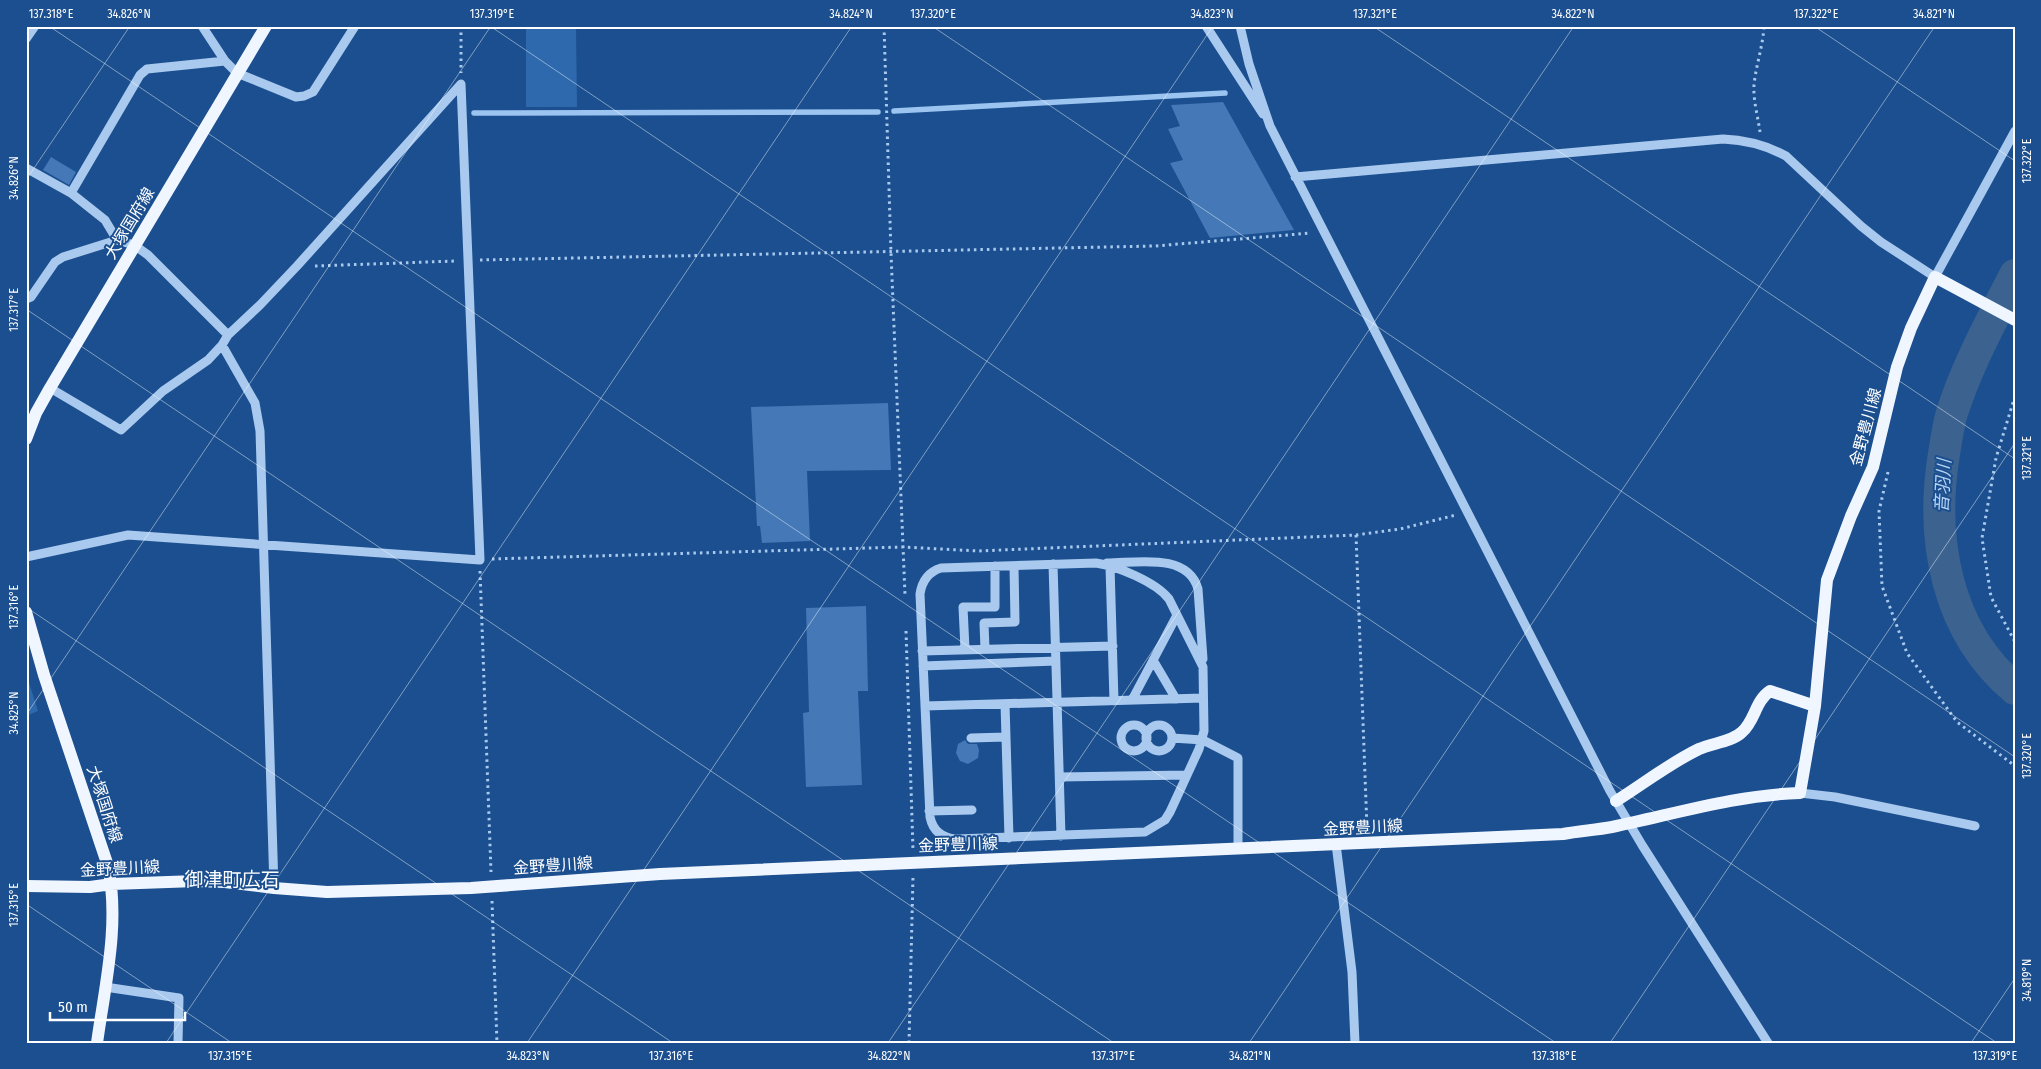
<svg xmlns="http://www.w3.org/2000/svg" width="2041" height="1069" viewBox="0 0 2041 1069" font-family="'Fira Sans Condensed','Noto Sans JP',sans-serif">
<rect width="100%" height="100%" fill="#1b4f8f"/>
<path fill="#2e69ad" d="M526,26h50l1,81h-51z
M26,673l12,38 -12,5z"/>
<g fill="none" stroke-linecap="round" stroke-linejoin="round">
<path stroke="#9cc4f0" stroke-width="5.5" d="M894,111l331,-18
M474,113l404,-1"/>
<path stroke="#3c6290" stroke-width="32" d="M2015,275c-23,45 -49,92 -64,141 -3,12 -5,25 -7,38 -14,85 2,177 71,235"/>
</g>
<path fill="#4478b7" d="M1223,102l71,128 -84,8 -40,-75 13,-3 -15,-31 12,-3 -9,-21z
M51,157l25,15 -7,13 -26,-15z
M888,403l3,67 -84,1 3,70 -48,2 -2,-17h-3l-6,-119z
M866,606l2,85h-10l4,94 -56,2 -3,-74 6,-1 -3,-104z
M965,740l3,4h9l2,6 -1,8 -10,6 -8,-3 -4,-8 2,-9z"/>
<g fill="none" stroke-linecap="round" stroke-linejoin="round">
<path stroke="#a9c9ee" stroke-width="3" stroke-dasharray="2.5 4" stroke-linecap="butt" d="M461,26v47
M884,26l7,227 14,342
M1760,132c-2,-15 -7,-32 -6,-47 2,-20 9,-39 10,-59
M480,260l675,-14 156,-13
M315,266l141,-5
M2015,396l-19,62 -14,80 9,59 24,45
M1888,472l-9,39 3,75 25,67 50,69 58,44
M1356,535l11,294
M492,559l411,-12 75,4 378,-16 44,-6 56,-14
M480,571l11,301
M906,631l7,219
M492,901l5,142
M909,1043l4,-167"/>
<path stroke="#a9c9ee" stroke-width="9" d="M202,26l23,35 12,12 59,24 8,-1 9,-4 42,-66
M1206,26l57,88
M1240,26l9,38 21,62 340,665 32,54 126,198
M26,39l9,-13
M26,168l45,25 34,27 12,20 17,5 14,10 80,80
M1295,177l428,-38c23,1 43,6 63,17l75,70 20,16 54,35 80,-146
M71,193l69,-118 7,-6 78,-8
M26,299l5,-2 24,-35 8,-5 54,-17
M222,345l33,58 5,28 14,457
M50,388l71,42 42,-39 45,-31 14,-15 6,-10 32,-30 37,-39 164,-182
M26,557l102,-22 352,25 -19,-476
M1096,563c21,3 60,19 73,36l34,68 1,64 -5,18 -29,63 -5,8 -20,12 -189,7c-14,-1 -23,-8 -26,-22l-10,-223c2,-13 8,-22 21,-26z
M1107,563c29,0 81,-11 91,26l5,70
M1053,564l8,272
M1110,566l4,135
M965,649l-2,-42h32v-41
M985,649l-1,-26 31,-1 -1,-56
M922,651l191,-5
M1153,660l23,39
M923,666l133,-5
M1132,700l45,-85
M1005,704l4,134
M925,706l278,-8
M1146 738a13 13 0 1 1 26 0a13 13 0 1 1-26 0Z
M1121 738a13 13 0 1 1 26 0a13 13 0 1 1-26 0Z
M971,738l35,-1
M1172,738l31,2 35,18v90
M1060,777l127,-2
M1800,793l35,4 140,29
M929,811l43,-1
M1336,844l16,128 3,71
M105,987l74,11 -1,45"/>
<path stroke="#f0f6ff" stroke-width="12" d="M26,439l10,-26 14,-25 216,-362
M26,612l18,63 64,191c12,58 -3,119 -11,177
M1616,801c27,-17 54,-38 83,-52 13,-6 33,-7 43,-17 13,-11 13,-31 28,-41l45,15
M26,886l64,1 22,-3 84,-3 29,1 49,6 53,4 144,-4 189,-14 903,-40c16,-3 33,-4 49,-7 63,-13 124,-32 188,-34l15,-87 12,-126 24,-64 22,-49 24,-100 14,-39 24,-51 80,43"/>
</g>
<path fill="none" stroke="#fff" stroke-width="1" stroke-opacity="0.45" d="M49,26l1507,1017M490,26l1507,1017M932,26l1083,731M1373,26l642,433M1814,26l201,135M26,180l104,-154M26,309l1088,734M26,607l647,436M26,715l465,-689M26,904l206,139M166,1043l686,-1017M527,1043l686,-1017M888,1043l686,-1017M1249,1043l686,-1017M1610,1043l405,-600M1971,1043l44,-65"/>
<g text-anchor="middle" stroke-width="4" stroke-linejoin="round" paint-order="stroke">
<g font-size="16" fill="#fff" stroke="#1b4f8f">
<text transform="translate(129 223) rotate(-59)" y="6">大塚国府線</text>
<text transform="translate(1865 427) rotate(-75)" y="6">金野豊川線</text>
<text transform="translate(105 804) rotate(72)" y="6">大塚国府線</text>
<text transform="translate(1363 827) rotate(-3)" y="6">金野豊川線</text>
<text transform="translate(958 844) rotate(-2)" y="6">金野豊川線</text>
<text transform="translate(553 865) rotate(-4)" y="6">金野豊川線</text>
<text transform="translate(120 868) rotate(-3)" y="6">金野豊川線</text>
</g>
<g font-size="18" font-style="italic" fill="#b5d3f5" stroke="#1b4f8f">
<text transform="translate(1943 486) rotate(-87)" y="6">音羽川</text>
</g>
<g font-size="19" fill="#fff" stroke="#1b4f8f">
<text x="232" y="886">御津町広石</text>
</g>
</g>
<rect width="2041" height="1069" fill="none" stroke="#1b4f8f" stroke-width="55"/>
<path d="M50 1012v8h135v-8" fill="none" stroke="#ffffff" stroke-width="2.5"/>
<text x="58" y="1012" font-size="15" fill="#ffffff" stroke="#1b4f8f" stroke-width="4" paint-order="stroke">50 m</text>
<rect x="28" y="28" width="1986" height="1014" fill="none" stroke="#fff" stroke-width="2"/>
<g font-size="12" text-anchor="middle" fill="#fff">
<text x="51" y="18">137.318°E</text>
<text x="129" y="18">34.826°N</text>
<text x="492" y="18">137.319°E</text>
<text x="851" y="18">34.824°N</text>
<text x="933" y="18">137.320°E</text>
<text x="1212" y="18">34.823°N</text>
<text x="1375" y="18">137.321°E</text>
<text x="1573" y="18">34.822°N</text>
<text x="1816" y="18">137.322°E</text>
<text x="1934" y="18">34.821°N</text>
<text transform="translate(2027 161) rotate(-90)" y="4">137.322°E</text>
<text transform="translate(14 178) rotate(-90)" y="4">34.826°N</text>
<text transform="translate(14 310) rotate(-90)" y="4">137.317°E</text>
<text transform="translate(2027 458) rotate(-90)" y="4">137.321°E</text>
<text transform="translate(14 607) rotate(-90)" y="4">137.316°E</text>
<text transform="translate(14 713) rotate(-90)" y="4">34.825°N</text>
<text transform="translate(2027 756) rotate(-90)" y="4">137.320°E</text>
<text transform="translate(14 905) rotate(-90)" y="4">137.315°E</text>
<text transform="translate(2027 980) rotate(-90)" y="4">34.819°N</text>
<text x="230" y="1060">137.315°E</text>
<text x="528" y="1060">34.823°N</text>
<text x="671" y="1060">137.316°E</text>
<text x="889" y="1060">34.822°N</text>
<text x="1113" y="1060">137.317°E</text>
<text x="1250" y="1060">34.821°N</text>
<text x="1554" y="1060">137.318°E</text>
<text x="1995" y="1060">137.319°E</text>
</g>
</svg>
